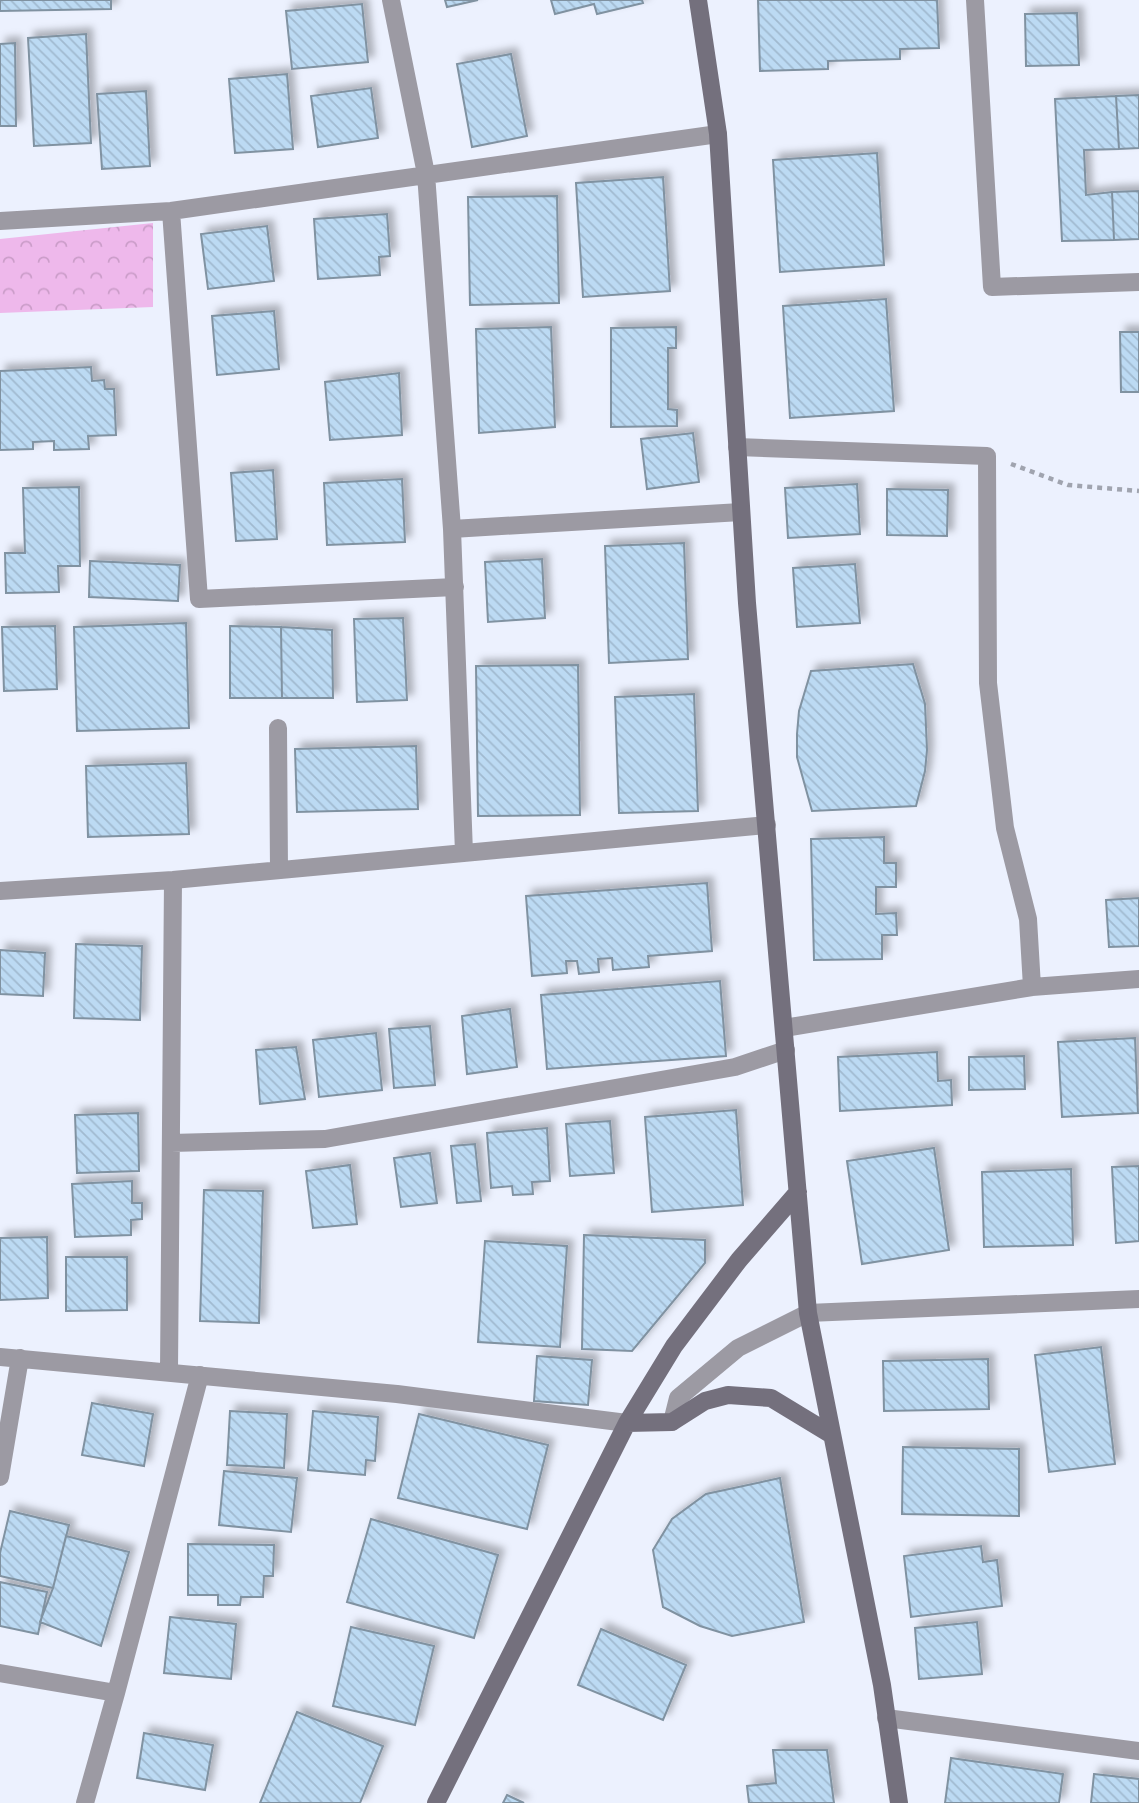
<svg xmlns="http://www.w3.org/2000/svg" width="1139" height="1803" viewBox="0 0 1139 1803" font-family="'Open Sans',sans-serif">
<defs>
<pattern id="park-crowns" width="20" height="18" patternUnits="userSpaceOnUse" patternTransform="scale(1.75)"><rect width="20" height="18" fill="#eeb8eb"/><path d="M2 6a3 3 0 1 1 6 0M12 15a3 3 0 1 1 6 0" fill="none" stroke="#cb9dc9"/></pattern>
<pattern id="building-back-hatch" width="6" height="6" patternUnits="userSpaceOnUse" patternTransform="scale(1.75)"><rect width="6" height="6" fill="#bcdaf3"/><path d="M-1 5l2 2M0 0l6 6M5-1l2 2" fill="none" stroke="#a1bad0"/></pattern>
<filter id="shadow"><feDropShadow dx="6" dy="-6" stdDeviation="3.5" flood-color="#0004"/></filter>
</defs>
<rect width="100%" height="100%" fill="#ecf1fe"/>
<path fill="url(#park-crowns)" d="M153,223v84l-153,6v-74z"/>
<path fill="url(#building-back-hatch)" stroke="#8092a1" stroke-width="2" filter="url(#shadow)" d="M0,0h111v9l-111,2z
M445,0h33l-31,7z
M551,0h91l1,3 -46,11 -3,-10 -39,10z
M758,0h179l2,48 -39,1v10l-72,2v8l-68,2z
M362,4l6,58 -76,7 -6,-58z
M1077,13l2,52 -53,1 -1,-52z
M86,34l5,109 -57,3 -6,-108z
M15,43l1,83h-16v-82z
M511,54l16,82 -55,11 -15,-83z
M287,74l6,75 -58,4 -6,-74z
M371,88l7,50 -60,9 -7,-51z
M146,91l4,75 -48,3 -5,-75z
M1139,95v53l-20,1 -3,-53z
M1116,96l3,53 -35,1 2,45 26,-3 2,48 -52,1 -7,-142z
M877,153l7,112 -104,7 -7,-112z
M663,177l7,114 -87,6 -7,-114z
M1139,191v48l-25,1 -2,-48z
M557,196l2,107 -89,2 -2,-108z
M387,214l3,42 -11,1 1,18 -62,4 -4,-60z
M267,226l7,55 -66,8 -7,-55z
M886,299l8,112 -104,7 -7,-112z
M274,311l5,58 -62,6 -5,-59z
M551,327l4,100 -76,6 -3,-104z
M676,327v21h-8v61l9,1v16l-66,1v-99z
M1120,332h19v60h-18z
M91,367l1,14 12,-1 1,9h9l2,46 -28,1 1,13 -35,1v-9l-21,1v7l-33,1v-79z
M399,373l3,62 -72,5 -5,-58z
M693,433l6,49 -52,7 -6,-50z
M273,470l4,69 -41,2 -5,-68z
M402,479l3,63 -78,3 -3,-62z
M857,484l3,50 -72,4 -3,-50z
M79,487l1,79h-22l1,26 -53,1 -1,-40h20l-2,-65z
M887,489l61,1 -1,46 -60,-1z
M684,543l4,116 -79,4 -4,-117z
M542,559l3,59 -57,4 -3,-60z
M90,561l90,4 -2,36 -89,-4z
M855,564l5,59 -63,4 -4,-59z
M403,618l4,82 -50,2 -3,-83z
M186,623l3,105 -112,3 -3,-104z
M55,626l2,63 -53,2 -2,-64z
M230,626l51,1 1,71h-52z
M281,627l51,3 1,68h-51z
M913,664l12,40 2,46 -2,21 -9,35 -104,5 -15,-54v-23l2,-23 12,-40z
M578,665l2,150 -102,1 -2,-150z
M694,694l4,117 -79,2 -4,-116z
M416,746l2,63 -121,3 -2,-63z
M186,763l3,71 -101,3 -2,-71z
M884,837v26h12v24h-20v27l20,-1 1,22h-15v24l-68,1 -3,-121z
M707,883l5,68 -64,5 1,11 -36,3 -1,-12 -14,1 1,13 -20,2 -2,-13h-11l1,12 -35,3 -6,-80z
M1139,898v48l-30,1 -3,-47z
M76,944l66,2 -2,74 -66,-2z
M0,950l45,3 -2,43 -43,-2z
M720,981l6,75 -179,13 -6,-74z
M510,1009l7,58 -50,7 -5,-58z
M430,1026l5,59 -41,3 -5,-59z
M376,1033l6,57 -63,7 -6,-57z
M1135,1038l3,75 -76,4 -4,-75z
M296,1047l9,52 -45,5 -4,-54z
M937,1052l1,29 13,-1 1,25 -112,6 -2,-54z
M1024,1056l1,33 -56,1v-33z
M736,1110l7,95 -91,7 -7,-95z
M138,1113l1,58 -62,2 -2,-58z
M610,1121l4,52 -44,3 -4,-52z
M547,1128l3,53 -18,1 1,12 -20,1 -1,-9 -21,2 -4,-55z
M475,1144l6,57 -24,2 -6,-57z
M934,1148l15,102 -87,14 -15,-103z
M430,1153l7,50 -36,4 -7,-49z
M350,1165l7,59 -44,4 -7,-57z
M1139,1166v75l-23,2 -4,-76z
M1071,1169l2,76 -89,2 -2,-75z
M132,1181v22h10v16l-11,1v15l-56,2 -3,-53z
M204,1190l59,1 -4,132 -59,-2z
M584,1235l121,5v23l-73,88 -50,-2z
M47,1237l1,61 -48,2v-62z
M485,1241l82,5 -7,101 -82,-5z
M66,1257h61v53l-61,1z
M1101,1347l14,117 -66,8 -14,-117z
M537,1356l55,4 -4,45 -54,-4z
M988,1359l1,50 -105,2 -1,-50z
M92,1403l61,11 -9,52 -62,-11z
M230,1411l57,3 -3,54 -57,-3z
M313,1411l65,6 -3,44 -9,-1 -1,15 -57,-5z
M419,1414l129,31 -21,84 -129,-31z
M903,1447l116,2v67l-117,-2z
M224,1471l73,7 -6,54 -72,-7z
M780,1478l24,144 -72,14 -32,-10 -37,-19 -10,-57 19,-31 34,-25z
M10,1511l59,14 -16,63 -53,-12v-23z
M371,1519l127,36 -24,83 -127,-36z
M66,1536l63,16 -28,94 -61,-24 13,-34z
M188,1544l86,1 -1,31h-9l-1,21h-22l-1,8h-22v-10h-30z
M981,1546l2,16 14,-2 5,46 -91,11 -7,-61z
M0,1582l47,10 -9,42 -38,-8z
M170,1617l66,7 -5,55 -67,-6z
M977,1622l5,52 -63,5 -4,-51z
M351,1627l83,19 -19,79 -82,-19z
M601,1629l85,36 -23,55 -85,-35z
M297,1712l86,34 -23,57h-100z
M144,1733l69,12 -8,45 -68,-12z
M773,1750h54l7,53h-85l-2,-17 29,-3z
M951,1758l112,16 -4,29h-114z
M1094,1774l45,5v24h-48z
M507,1795l17,8h-21z"/>
<g fill="none" stroke-linecap="round" stroke-linejoin="round">
<path stroke="#a0a4af" stroke-width="4.5" stroke-dasharray="5 5" stroke-linecap="butt" d="M1011,464l57,21 71,6"/>
<path stroke="#9c9aa3" stroke-width="18" d="M391,0l35,174 26,355 12,324
M975,0l17,287 147,-5
M171,211l28,388 256,-12
M0,221l171,-10 547,-77
M737,447l250,9 1,227 17,145 23,91 4,68
M452,529l289,-17
M278,728l1,142
M0,891l173,-11 594,-55
M784,1028l248,-41 107,-8
M171,1143l154,-4 410,-72 51,-17
M0,1357l397,37 230,29
M169,1371l4,-491
M672,1422l6,-24 60,-50 70,-35 331,-14
M0,1477l20,-119
M0,1673l116,20
M886,1718l253,33
M85,1803l31,-110 84,-318"/>
<path stroke="#74707d" stroke-width="18" d="M698,0l20,134 29,469 61,710 74,372 17,118
M627,1423l45,-1 33,-21 23,-6 43,3 61,37
M436,1803l191,-380 47,-77 65,-86 59,-68"/>
</g>
</svg>
